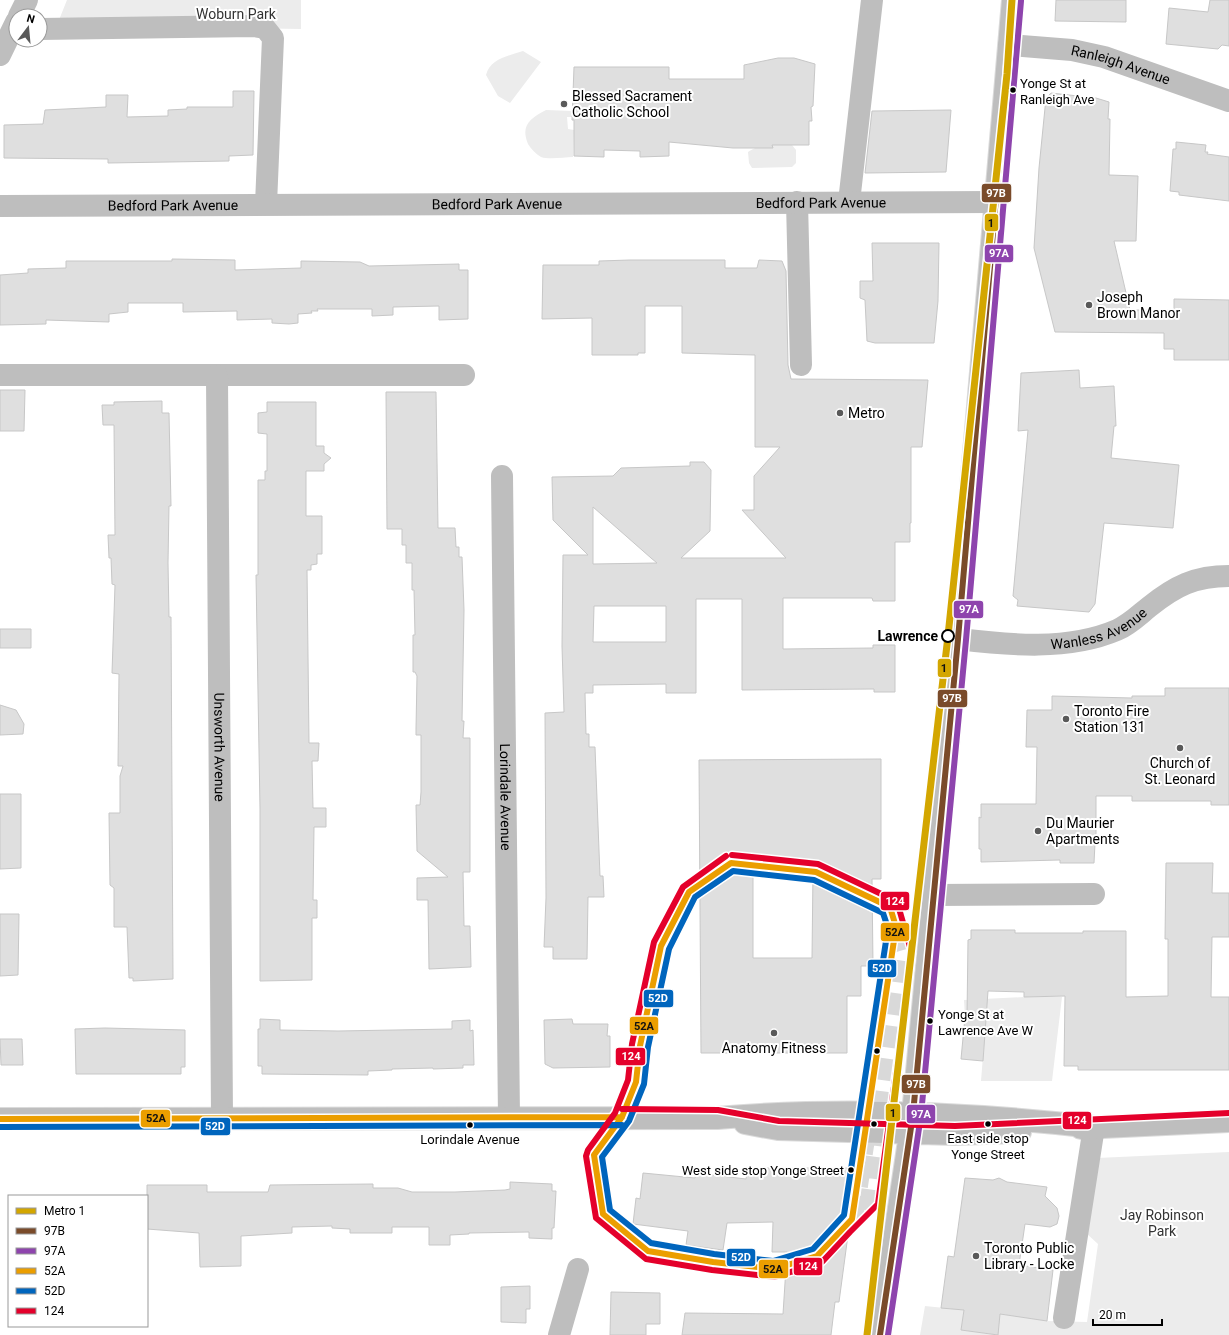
<svg xmlns="http://www.w3.org/2000/svg" width="1229" height="1335" viewBox="0 0 1229 1335" font-family="Roboto,sans-serif">
<rect width="100%" height="100%" fill="#fff"/>
<path fill="#ececec" d="M67,0h234v29l-244,-4z
M523,51l18,11 -31,41 -12,-7 -12,-21c4,-16 22,-19 37,-24z
M546,110l26,1 1,6h-6l1,12 6,1 -1,27c-9,0 -23,3 -32,0 -5,-3 -10,-8 -13,-13 -8,-19 3,-26 18,-34z
M763,144l29,1 4,5v13l-4,4 -40,1 -3,-5 -1,-11c5,-4 10,-4 15,-8z
M1024,997h38l-10,84h-71l5,-63 -21,-1 -1,-17z
M1229,1152v183h-309l5,-29 39,4 -3,20 36,5 3,-21 47,7 40,1 11,-78 -12,-11 11,-75z"/>
<path fill="#dfdfdf" stroke="#c7c7c7" fill-rule="evenodd" d="M1056,0h70v22l-71,-1z
M1210,0h19v46l-7,-1 -4,4 -52,-5 3,-36 39,4z
M778,58h16l21,6 -2,42 -2,1 1,14h-3v24h-37l1,3h-40l-64,-6v14l-29,1v-6l-36,-1v7l-30,-1v-36h-2l2,-53h95v12h75v-14z
M233,91h21l-1,64 -24,1v5l-121,2v-4l-104,-1v-33l39,-1 2,-14 61,-3v-12h22l-1,22 41,-1v-6l19,-1v-2h46z
M1051,93l45,5 13,4 -1,17h2l-1,56 29,1 -2,65h-22l16,69h44v-11l55,1v60h-55v-11h-10v-16l-109,-1 -21,-84 5,-80 7,-70z
M951,110l-5,62 -81,1 7,-62z
M1176,142l30,3 -1,7h3l-1,2 22,3v44l-50,-6v-3l-9,-1 3,-42h3z
M872,243h67l-1,58 -4,42h-59l-8,-2 -2,-41 -5,-2v-17h13z
M172,259l63,1v10l66,-2v-7l59,1 9,4 90,-2v6h9v49l-29,1v-14l-46,1v8l-21,1v-7h-55l1,2h-7l1,2 -14,1v9l-9,1 -17,-1v-4l-35,1v-9l-54,1v-9h-55v9l-19,2v8l-63,-2v4l-46,1v-50l28,-2v-4l38,-1v-7h106z
M630,260h95v8h32l2,-8 23,1 4,10 2,94 3,14 137,1 -6,67h-11v76h-1v19h-15v59h-22l-1,-3h-89v51l90,-1v-3h22v47h-21v-3l-132,1v-91h-46v94h-30v-9l-73,1v8h-8l1,41h3v13h6l5,129h3l1,21h-16l-1,62h-34v-12h-9l2,-49 -1,-185 19,-1 -2,-66 1,-91h25l-35,-35 -1,-43 61,-1 8,-8 69,-2v-4h14l7,8 -1,61 -29,27h105l-44,-48h12v-34l26,-29h-25v-92l-73,-2v-47h-37v47h-7v2h-46v-37l-50,1 1,-54h56v-4zM593,507l58,51 6,5 -64,1zM594,606h72v36h-73z
M1079,370l1,18 34,-2 2,40h-2l-3,32 68,7 -6,63 -69,-5 -9,81 -6,8 -72,-6 1,-6 -5,-4 15,-166 -10,1 3,-58z
M0,390h25l-1,41h-24z
M386,392h50l2,136h17l1,19h3v10h3l2,53 -2,111h2l-1,17h7v134h-7l1,54h6l1,41 -42,2 -1,-69h-11v-22l31,-1 -31,-26 -1,-46h4l1,-13v-57h-5v-6l1,-53 -2,-4h-2v-37h2l-1,-45h-2v-27h-6v-18h-4v-16h-15z
M162,401v12h7l2,93h-2l-1,57 1,54h2l2,362 -40,2v-3h-4l-2,-51h-13v-39l-4,-3 -1,-72h11v-37l3,-10h-5l1,-92 -7,-1 3,-88 -3,-1 -1,-26h-2l-1,-23h7l-1,-110h-11l-1,-20h12v-3z
M267,402h49v44h8v7l7,5 -7,6v7h-18v45h16v38h-5v10l-6,1v5h-4l2,173h10l-1,18h-6l1,47h13v19h-12l-1,73h4v18h-5v62l-52,1v-172l-4,-234h2v-95h7v-9h2v-37l-9,-1v-20l9,-1z
M0,629h31v19h-31z
M1165,688h64v117h-18v-4h-79v-5h-36v48l-1,-1 -1,20h-34v-3l-79,2v-13h-2v-32l2,1v-14h55l1,-57h-11l1,-37h25v-14l80,2v-2h33z
M0,705l16,5 8,14 -1,10 -23,1z
M881,759v120h-9l1,87h-12v30h-14v57h-146l-2,-293zM753,872h60l-1,86h-59z
M0,794h21v74l-21,1z
M1166,863h47l-1,30h17v44h-17l-1,60h18v73h-151v-4h-14l1,-70 -41,1v-5l-36,-1 -5,70 -22,-2 4,-42h2l1,-77 3,-1v-9h44v3h68v-2h43v66l42,-1v-57h-3z
M0,914h19l-1,61 -18,1z
M260,1019l20,1v10l58,1 114,-2v-8l18,-1v11l3,-1 1,35h-11v3l-30,1v-1l-41,1v1l-24,1v4l-106,-1v-8h-4v-37h2z
M572,1019l1,5h35l-1,12h3v31l-57,1 -8,-4 -1,-44z
M105,1028l80,2v37h-4v7h-105l-1,-45z
M0,1039h22l1,26h-22z
M748,1168h109l-18,134h-4l-4,33h-149l3,-22 98,1 4,-62h-15l1,-30 -46,1 -4,27 -37,-5 2,-14 -55,-7 3,-26 4,1 3,-26 52,5 1,-5 50,6z
M965,1178l28,2 6,-2 8,4 40,5 -2,9 12,12 2,8 -2,8 -7,3 -25,-3 -6,41 34,5 -6,51 -47,-7 -2,21 -37,-5 3,-20 -23,-2 7,-52 6,1z
M510,1182l42,2v7h4l-2,37h-2v11l-23,-1v-6l-60,1v1l-19,1v10h-21v-18h-37v6h-42v-4l-18,-1v-2l-40,1v6l-51,3v30l-41,1 -1,-34 -52,-4v-44h60v7h61l2,-7 103,-1v4h25l14,4h43l50,-2 5,-1z
M530,1286v23h-4v14l-25,-1v-35z
M611,1292l49,1v31h-14v11h-36z"/>
<g fill="none" stroke-linecap="round" stroke-linejoin="round">
<path stroke="#d9d9d9" stroke-width="22" stroke-dasharray="22 11" stroke-linecap="butt" d="M603,1214l45,37 65,11 61,7 43,-13 27,-30 27,-25 33,-247 -14,-47 -74,-35 -85,-9 -42,29 -28,54 -21,100
M852,1219l13,-87"/>
<g stroke="#dbdbdb" stroke-width="24">
<path id="major" d="M0,1119l717,-1c126,-11 252,-5 377,9
M745,1123l33,6 177,5 65,-2
M1081,1128l148,-7
M880,1335l33,-221 45,-475 55,-639"/>
</g>
<g stroke="#bebebe" stroke-width="22">
<path d="M19,16l8,-16"/>
<path d="M40,29l214,-3 11,2 8,10 -7,166"/>
<path id="s1" d="M1009,45l63,5 32,7 125,44"/>
<path d="M0,55l16,-33"/>
<path d="M797,202l4,163"/>
<path d="M849,202l23,-202"/>
<path id="s2" d="M0,206l995,-4"/>
<path d="M0,375h464"/>
<path id="s3" d="M217,376l5,743"/>
<path id="s4" d="M502,476l7,642"/>
<path id="s5" d="M958,639c51,6 110,12 159,-9 12,-5 22,-15 32,-23 26,-21 46,-31 80,-31"/>
<path d="M933,895l161,-1"/>
<path d="M603,1214l-9,-59 28,-38 14,-35 4,-36"/>
<path d="M1064,1318l30,-191"/>
<path d="M559,1335l19,-66"/>
</g>
<use href="#major" stroke="#bebebe" stroke-width="22"/>
<g stroke="#fff" stroke-width="9">
<path id="bus-1" d="M880,1335l33,-221 45,-475 55,-639"/>
</g>
<g stroke="#fff" stroke-width="9">
<path id="bus-2" d="M888,1335l33,-220 45,-475 55,-639"/>
</g>
<g stroke="#fff" stroke-width="9">
<path id="bus-3" d="M731,863l85,9 74,35 6,20 -44,292 -35,37 -43,13 -61,-7 -65,-11 -45,-37 -9,-59 28,-38 14,-35 4,-36 21,-100 28,-54z
M0,1119l622,-2"/>
</g>
<g stroke="#fff" stroke-width="9">
<path id="bus-4" d="M733,871l81,9 69,33 5,15 -44,287 -31,34 -40,12 -59,-7 -63,-11 -41,-33 -8,-53 27,-36 15,-37 4,-37 21,-98 26,-52z
M0,1127l622,-2"/>
</g>
<g stroke="#fff" stroke-width="9">
<path id="bus-5" d="M726,856l-43,31 -29,55 -22,102 -4,36 -13,33 -27,37 -2,6 10,62 50,41 66,11 63,7 47,-15 28,-30 28,-28 34,-250 -14,-49 -4,-5 -76,-36 -86,-9
M622,1109l96,1 61,11 176,5 274,-13"/>
</g>
<use href="#bus-1" stroke="#7a4b2a" stroke-width="6"/>
<use href="#bus-2" stroke="#8e44ad" stroke-width="6"/>
<use href="#bus-3" stroke="#eb9e00" stroke-width="6"/>
<use href="#bus-4" stroke="#0065bd" stroke-width="6"/>
<use href="#bus-5" stroke="#e4002b" stroke-width="6"/>
<g stroke="#fff" stroke-width="10">
<path id="metro-1" d="M867,1335l81,-699 59,-562 5,-74"/>
</g>
<use href="#metro-1" stroke="#d3a600" stroke-width="7"/>
</g>
<g fill="#000" stroke="#fff" stroke-width="1.5">
<circle cx="1013" cy="90" r="3.5"/>
<circle cx="930" cy="1021" r="3.5"/>
<circle cx="877" cy="1051" r="3.5"/>
<circle cx="874" cy="1124" r="3.5"/>
<circle cx="988" cy="1124" r="3.5"/>
<circle cx="470" cy="1125" r="3.5"/>
<circle cx="851" cy="1170" r="3.5"/>
</g>
<g fill="#595959" stroke="#fff" stroke-width="1.5">
<circle cx="564" cy="104" r="4"/>
<circle cx="1089" cy="305" r="4"/>
<circle cx="840" cy="413" r="4"/>
<circle cx="1066" cy="719" r="4"/>
<circle cx="1180" cy="748" r="4"/>
<circle cx="1038" cy="831" r="4"/>
<circle cx="774" cy="1033" r="4"/>
<circle cx="976" cy="1256" r="4"/>
</g>
<circle fill="#fff" stroke="#000" stroke-width="2" cx="948" cy="636" r="6"/>
<g text-anchor="middle" stroke-width="4" stroke-linejoin="round" paint-order="stroke">
<g font-size="13" fill="#000" stroke="#fff" text-anchor="start">
<text x="1020" y="88">Yonge St at<tspan x="1020" dy="16">Ranleigh Ave</tspan></text>
<text x="938" y="1019">Yonge St at<tspan x="938" dy="16">Lawrence Ave W</tspan></text>
<text x="988" y="1143" text-anchor="middle">East side stop<tspan x="988" dy="16">Yonge Street</tspan></text>
<text x="470" y="1144" text-anchor="middle">Lorindale Avenue</text>
<text x="844" y="1175" text-anchor="end">West side stop Yonge Street</text>
</g>
<g font-size="14" fill="#333" stroke="#fff">
<text x="236" y="19">Woburn Park</text>
<text x="1162" y="1220">Jay Robinson<tspan x="1162" dy="16">Park</tspan></text>
</g>
<g font-size="14" fill="#000" stroke="#fff">
<text dy="5" stroke="none"><textPath href="#s1" startOffset="114">Ranleigh Avenue</textPath></text>
<text dy="5" stroke="none"><textPath href="#s2" startOffset="821">Bedford Park Avenue</textPath></text>
<text dy="5" stroke="none"><textPath href="#s2" startOffset="497">Bedford Park Avenue</textPath></text>
<text dy="5" stroke="none"><textPath href="#s2" startOffset="173">Bedford Park Avenue</textPath></text>
<text dy="5" stroke="none"><textPath href="#s5" startOffset="144">Wanless Avenue</textPath></text>
<text dy="5" stroke="none"><textPath href="#s3" startOffset="371">Unsworth Avenue</textPath></text>
<text dy="5" stroke="none"><textPath href="#s4" startOffset="321">Lorindale Avenue</textPath></text>
</g>
<g font-size="14" fill="#000" stroke="#fff" text-anchor="start">
<text x="572" y="101">Blessed Sacrament<tspan x="572" dy="16">Catholic School</tspan></text>
<text x="1097" y="302">Joseph<tspan x="1097" dy="16">Brown Manor</tspan></text>
<text x="848" y="418">Metro</text>
<text x="1074" y="716">Toronto Fire<tspan x="1074" dy="16">Station 131</tspan></text>
<text x="1180" y="768" text-anchor="middle">Church of<tspan x="1180" dy="16">St. Leonard</tspan></text>
<text x="1046" y="828">Du Maurier<tspan x="1046" dy="16">Apartments</tspan></text>
<text x="774" y="1053" text-anchor="middle">Anatomy Fitness</text>
<text x="984" y="1253">Toronto Public<tspan x="984" dy="16">Library - Locke</tspan></text>
</g>
<g font-size="14" font-weight="bold" fill="#000" stroke="#fff" text-anchor="end">
<text x="938" y="641">Lawrence</text>
</g>
</g>
<g stroke="#fff" stroke-width="1.5">
<rect x="981" y="183" width="31" height="20" rx="4" fill="#7a4b2a"/>
<rect x="984" y="213" width="15" height="19" rx="4" fill="#d3a600"/>
<rect x="984" y="244" width="30" height="19" rx="4" fill="#8e44ad"/>
<rect x="953" y="600" width="31" height="19" rx="4" fill="#8e44ad"/>
<rect x="937" y="658" width="15" height="20" rx="4" fill="#d3a600"/>
<rect x="937" y="689" width="31" height="19" rx="4" fill="#7a4b2a"/>
<rect x="880" y="891" width="30" height="20" rx="4" fill="#e4002b"/>
<rect x="880" y="922" width="30" height="20" rx="4" fill="#eb9e00"/>
<rect x="867" y="959" width="30" height="19" rx="4" fill="#0065bd"/>
<rect x="643" y="989" width="31" height="19" rx="4" fill="#0065bd"/>
<rect x="629" y="1016" width="30" height="19" rx="4" fill="#eb9e00"/>
<rect x="615" y="1047" width="31" height="19" rx="4" fill="#e4002b"/>
<rect x="901" y="1074" width="30" height="20" rx="4" fill="#7a4b2a"/>
<rect x="885" y="1103" width="16" height="19" rx="4" fill="#d3a600"/>
<rect x="906" y="1104" width="30" height="20" rx="4" fill="#8e44ad"/>
<rect x="140" y="1109" width="31" height="19" rx="4" fill="#eb9e00"/>
<rect x="1062" y="1111" width="30" height="19" rx="4" fill="#e4002b"/>
<rect x="200" y="1117" width="31" height="19" rx="4" fill="#0065bd"/>
<rect x="726" y="1248" width="30" height="19" rx="4" fill="#0065bd"/>
<rect x="793" y="1257" width="30" height="19" rx="4" fill="#e4002b"/>
<rect x="758" y="1259" width="31" height="20" rx="4" fill="#eb9e00"/>
</g>
<g font-size="11" text-anchor="middle" font-weight="bold" fill="#fff">
<text x="996" y="197">97B</text>
<text x="999" y="257">97A</text>
<text x="969" y="613">97A</text>
<text x="952" y="702">97B</text>
<text x="895" y="905">124</text>
<text x="882" y="972">52D</text>
<text x="658" y="1002">52D</text>
<text x="631" y="1060">124</text>
<text x="916" y="1088">97B</text>
<text x="921" y="1118">97A</text>
<text x="1077" y="1124">124</text>
<text x="215" y="1130">52D</text>
<text x="741" y="1261">52D</text>
<text x="808" y="1270">124</text>
</g>
<g font-size="11" text-anchor="middle" font-weight="bold" fill="#111">
<text x="991" y="227">1</text>
<text x="944" y="672">1</text>
<text x="895" y="936">52A</text>
<text x="644" y="1030">52A</text>
<text x="893" y="1117">1</text>
<text x="156" y="1122">52A</text>
<text x="773" y="1273">52A</text>
</g>
<rect x="8" y="1195" width="140" height="132" fill="#ffffff" stroke="#999999"/>
<rect x="16" y="1208" width="20" height="6" fill="#d3a600" stroke="#999999"/>
<text x="44" y="1215" font-size="12" fill="#000000">Metro 1</text>
<rect x="16" y="1228" width="20" height="6" fill="#7a4b2a" stroke="#999999"/>
<text x="44" y="1235" font-size="12" fill="#000000">97B</text>
<rect x="16" y="1248" width="20" height="6" fill="#8e44ad" stroke="#999999"/>
<text x="44" y="1255" font-size="12" fill="#000000">97A</text>
<rect x="16" y="1268" width="20" height="6" fill="#eb9e00" stroke="#999999"/>
<text x="44" y="1275" font-size="12" fill="#000000">52A</text>
<rect x="16" y="1288" width="20" height="6" fill="#0065bd" stroke="#999999"/>
<text x="44" y="1295" font-size="12" fill="#000000">52D</text>
<rect x="16" y="1308" width="20" height="6" fill="#e4002b" stroke="#999999"/>
<text x="44" y="1315" font-size="12" fill="#000000">124</text>
<g transform="translate(28 28) rotate(16)"><circle r="19" fill="#ffffff" stroke="#999999"/>
<path d="M0-3L7 15L0 10L-7 15Z" fill="#595959"/>
<text y="-6" font-size="11" font-weight="bold" text-anchor="middle" fill="#000000">N</text>
</g>
<path d="M1093 1319v6h69v-6" fill="none" stroke="#000000" stroke-width="2"/>
<text x="1099" y="1319" font-size="12" fill="#000000" stroke="#ffffff" stroke-width="3" paint-order="stroke">20 m</text>
</svg>
